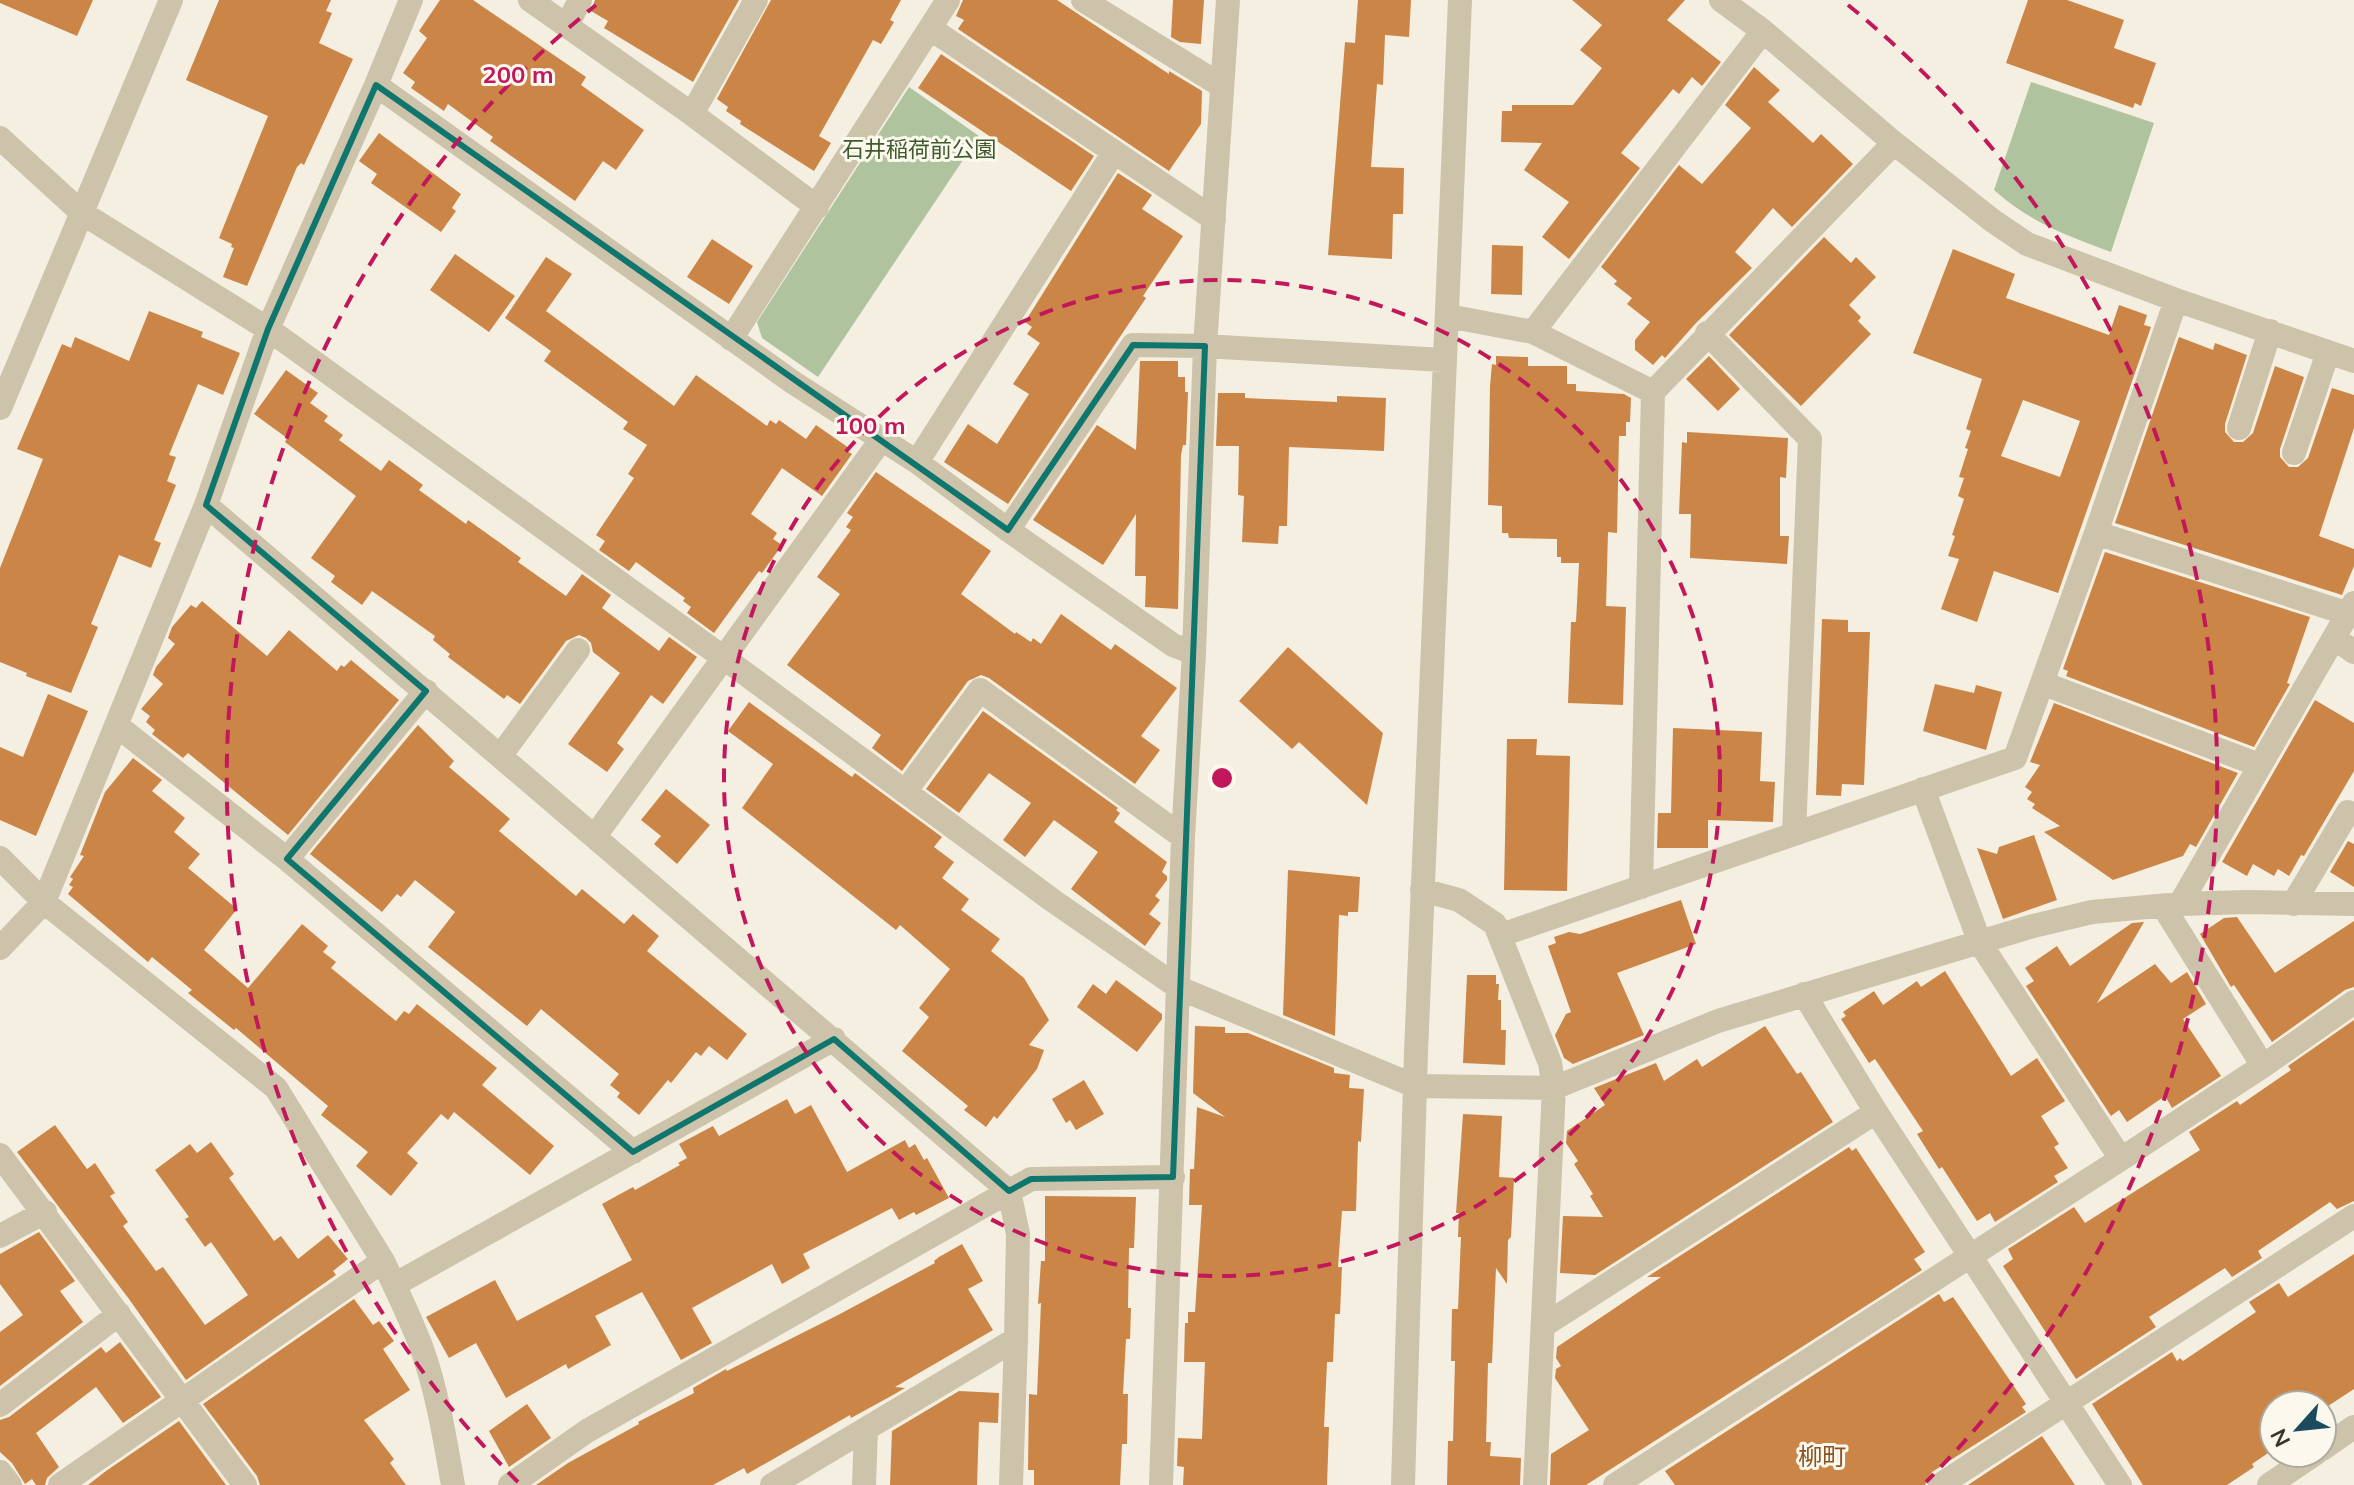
<svg xmlns="http://www.w3.org/2000/svg" width="2354" height="1485" viewBox="0 0 2354 1485" font-family="Mulish,'Noto Sans JP',sans-serif">
<rect width="100%" height="100%" fill="#f4efe0"/>
<path fill="#afc49e" d="M2031,82l123,41 -43,129c-45,-17 -80,-29 -117,-62z
M909,87l70,49 -161,241 -56,-39 -5,-16z"/>
<path fill="#cb8547" fill-rule="evenodd" d="M0,0h93l-16,36 -77,-33z
M219,0h112l-5,11 6,2 -13,30 34,16 -49,106 -3,-2 -4,4 -50,119 -24,-9 11,-29 -3,-1 1,-3 -13,-6 49,-122 -82,-36z
M440,0h33l113,77 -5,8 63,45 -28,40 -13,-9 -28,40 -85,-60 3,-4 -45,-33 -4,7 -33,-23 4,-6 -12,-9 24,-35 -8,-7z
M595,0h144l-46,82 -89,-54 4,-7 -17,-10z
M771,0h130l-11,20 4,2 -13,22 -8,-4 -54,96 12,7 -17,28 -74,-47 1,-3 -15,-10 2,-4 -11,-8z
M963,0h94l112,74v-3l33,20 -1,33 -32,47 -211,-142 6,-9 -8,-4z
M1173,0h31l-3,44 -21,-2 -9,-5z
M1358,0h53l-2,37 -24,-2 -2,50 -6,-1 -6,83 33,1 -1,46h-10l-1,45 -64,-4 17,-213 10,1z
M1572,0h113l-18,20 54,42 -19,24 -10,-9 -13,17 -6,-5 -52,64 19,15 -71,91 -27,-22 27,-35 -45,-32 18,-27 -41,-1 1,-31h10v-6h61l29,-37 -22,-18 22,-25z
M2028,0h39l57,20 -10,28 42,15 -15,43 -6,-3 -2,5 -127,-45z
M941,54l153,102 -23,35 -153,-103z
M1754,67l26,23 -12,12 45,41 8,-9 32,30 -61,63 -19,-19 -38,44 17,16 -56,55 -31,35 -3,-3 -9,10 -18,-15v-10l15,-18 -23,-18 5,-6 -18,-14 3,-3 -16,-14 78,-102 23,19 49,-56 -26,-23z
M379,133l82,61 -9,14 4,3 -15,21 -70,-49 6,-9 -18,-13z
M1118,173l34,22 -10,14 41,27 -40,60 3,2 -138,206 -64,-42 24,-38 29,20 32,-50 -16,-10 27,-41 -13,-9 5,-7 -7,-5z
M1824,237l27,26 5,-6 20,20 -27,28 12,12 -3,4 13,13 -70,72 -72,-71z
M712,239l41,27 -24,38 -42,-27z
M1492,245l31,1 -1,49 -31,-1z
M1953,249l62,25 -9,24 103,37 10,-30 28,10 -3,10 7,2 -93,266 -64,-22 -17,51 -36,-13 18,-50 -11,-3 7,-20 -3,-1 12,-36 -6,-3 6,-18 -5,-1 9,-28 -3,-1 6,-17 -5,-2 16,-50 -69,-26zM2023,400l57,21 -20,56 -59,-21z
M455,254l60,42 -26,36 -59,-42z
M546,257l26,17 -26,37 128,95 22,-31 71,51 3,-6 6,4 3,-4 27,19 10,-14 33,23 -2,3 5,3 -30,42 -40,-28 -31,46 26,19 -4,6 9,6 -20,28 -3,-2 -45,62 -27,-20 4,-6 -8,-6 2,-3 -49,-36 -7,9 -30,-21 6,-9 -9,-6 38,-57 -6,-4 19,-29 -24,-16 5,-7 -84,-61 7,-10 -46,-33z
M149,311l54,21 -2,5 39,16 -17,42 -25,-11 -29,71 7,2 -9,24 9,4 -22,55 7,3 -10,25 -32,-13 -28,69 7,3 -27,66 -45,-17 1,-3 -27,-11v-94l43,-109 -26,-10 45,-105 9,4 4,-11 54,24z
M2179,337l34,13 2,-7 32,12 -22,69v8l9,10h9l10,-9 22,-67 29,11 -24,72v8l9,10h9l10,-9 24,-70 22,7v33l-35,108 35,13v17l-12,29 -227,-72z
M1496,356l32,1v9h39v18h9v7l48,3 7,4 -1,24h-4v14h-7l-2,97 -9,-1 -2,74 20,1 -3,98 -55,-2 3,-81h5l3,-59h-18v-6h-4v-18l-48,-1 -1,-5h-6v-27l-14,-1 2,-119 2,-22 4,1z
M1709,356l31,33 -22,22 -32,-32z
M1140,361h38v16h7v15h3l-2,53h-3l-2,10 -3,154 -33,-2 1,-31h-11l1,-62 -33,51 -70,-45 64,-95 39,25z
M286,370l32,23 -8,10 18,13 -4,5 19,14 -4,5 42,31 8,-11 34,25 -4,5 47,34 2,-4 53,38 -3,4 48,34 16,-22 29,21 -9,13 57,43 10,-14 28,20 -34,47 -12,-9 -34,48 7,6 -17,23 -39,-28 52,-71 -27,-21 -2,-9 -5,-5 -7,-3 -13,6 -46,63 -13,-9 -3,4 -56,-42 2,-3 -17,-14 2,-4 -63,-45 -10,14 -31,-23 4,-6 -24,-18 45,-62 -71,-54 2,-4 -33,-24z
M1218,393h27v5l92,4v-6l49,2 -2,53 -95,-4 -2,79h-8l-1,18 -36,-2 2,-46 -6,-1 1,-49h-23z
M1687,432l101,6 -2,40 -6,-1v59h9l-2,28 -97,-6 1,-44h-12l3,-72 5,1z
M876,472l115,79 -30,43 54,40 1,-2 15,10 2,-4 8,6 20,-30 50,36 4,-6 62,44 -36,48 19,14 -25,34 -146,-106 -8,-3 -13,6 -66,90 -30,-23 9,-13 -94,-70 53,-71 -23,-17 34,-47 -5,-3 7,-10 -6,-4z
M2105,552l205,65 -23,66 3,1 -36,63 -188,-71 2,-5 -5,-2z
M202,601l65,55 22,-26 48,41 4,-6 3,2 7,-7 48,40 -111,135 -100,-82 -5,5 -31,-24 3,-4 -9,-8 4,-6 -9,-7 22,-25 -10,-9 3,-8 19,-23 -7,-6 4,-11 19,-22 5,3z
M1822,619l26,1v12h22l-6,153 -22,-1 -1,12 -25,-1z
M1288,647l95,86 -16,72 -68,-63 -7,7 -53,-48z
M1935,684l39,9 2,-8 26,7 -16,58 -63,-19z
M48,694l40,17 -52,125 -36,-16v-73l23,10z
M2315,700l39,23v48l-50,85 -3,-1 -12,21 -11,-7 -4,7 -21,-12 -6,12 -25,-14z
M749,702l103,75 3,-4 87,64 -8,10 20,15 -12,16 27,21 -8,11 39,29 -9,12 33,27 25,42 -20,25 15,5 -7,19 -40,50 -3,-3 -8,11 -22,-17 4,-4 -66,-55 27,-34 -10,-9 31,-39 -50,-44 -4,5 -154,-122 31,-44 -45,-33z
M2054,703l184,70 -42,74 -6,-3 -7,12 -70,24 -69,-48 16,-6 -28,-18 3,-4 -8,-5 5,-7 -7,-5 15,-22 -10,-3z
M983,711l135,97 -2,2 4,3 -6,9 53,40 -5,10 5,4v4l-12,16 5,4 -11,14 12,9 -16,23 -74,-57 27,-37 -44,-32 -29,37 -22,-17 28,-37 -42,-30 -30,40 -33,-24z
M418,725l36,36 -5,6 61,52 -11,12 77,65 6,-7 42,35 9,-10 26,22 -12,15 100,83 -20,26 -18,-14 -8,10 -5,-4 -25,31 -3,-3 -29,35 -22,-18 3,-4 -10,-8 9,-11 -78,-65 -14,17 -99,-79 27,-35 -40,-32 -14,17 -4,-3 -15,18 -72,-58z
M1673,728l89,4 -2,49 15,1 -2,40 -65,-2v28h-51l1,-35h13z
M1507,739h30l-1,16 34,1 -3,135 -63,-1z
M133,758l29,22 -10,11 33,27 -11,14 26,22 -12,14 49,41 -33,41 44,38 54,-64 26,22 -5,6 13,10 -5,6 65,53 8,-10 5,3 8,-10 80,64 -15,17 72,61 -24,29 -76,-63 -6,8 -7,-6 -34,39 11,10 -27,33 -35,-30 12,-14 -47,-37 7,-9 -92,-78 -2,2 -46,-37 4,-3 -40,-33 -4,5 -80,-68 5,-7 -4,-2 4,-6 -3,-2 14,-21 -4,-1 25,-63z
M666,789l44,36 -33,39 -23,-20 7,-8 -20,-16z
M2034,835l23,65 -54,19 -26,-71 20,6 2,-7z
M2348,841l6,3v43l-24,-15z
M1288,870l72,7 -2,35h-10v4l-9,-1 -4,121 -52,-21z
M1681,900l15,44 -79,29 27,62 -71,29 -9,-6 -9,-23 11,-21 5,-2 -23,-66 8,-3 -2,-6 15,-5 11,2z
M2237,917l38,56 79,-52v66l-9,3 -73,52 -38,-57 -3,2 -31,-53 24,-16z
M2144,922l-47,81 58,-39 16,19 16,-11 19,32 -23,15 38,57 -49,32 -7,-12 -38,26 -8,-12 -8,6 -85,-130 8,-5 -9,-13 32,-22 13,20 62,-43z
M1945,971l66,105 26,-18 28,43 -24,15 18,28 -5,3 14,21 -14,8 4,6 -63,40 -5,-9 -13,8 -35,-54 -3,2 -22,-35 6,-3 -48,-72 -6,4 -28,-44 5,-3 -3,-4 31,-21 9,14 34,-24 4,6z
M1467,975h29v9h3l-1,16h3v30h5l-1,35 -42,-2z
M1116,980l46,34v5l-25,33 -60,-45 16,-23 13,10z
M2354,1020v181l-17,8 -7,-7 -72,49 4,7 -30,19 -7,-9 -76,49 7,10 -80,52 -73,-113 10,-7 -5,-10 66,-42 11,16 115,-73 -11,-18 48,-31 3,4 51,-35 -3,-4z
M1195,1026l30,1v6h23l86,35v5l16,2 -1,13 15,1 -3,53 -3,-1 -2,70h-14l-4,56h4l-2,47h-5l-2,48h-6l-3,65h5l-2,58h-144l1,-18 -7,-1 1,-28 24,1 3,-77h-21l1,-39h3v-11h7l7,-107h-13l1,-36h4l3,-62 28,10 -32,-24z
M1765,1026l32,48 4,-2 32,50 -238,153 -35,-2 3,-57 40,1 -13,-21 3,-2 -19,-30 4,-3 -12,-18 1,-12 38,-26 -11,-17 62,-25 8,18 33,-22 5,8z
M1084,1080l20,34 -28,16 -6,-10 -4,3 -14,-24z
M787,1099l8,15 16,-9 36,67 58,-32 4,8 6,-4 9,16 3,-2 22,40 -33,17 -2,-3 -15,8 -7,-12 -89,46 7,14 -28,16 -10,-20 -80,44 20,35 -31,17 -39,-68 -47,24 16,29 -43,24 -2,-5 -60,34 -30,-55 -27,15 -23,-41 69,-37 22,41 115,-61 -30,-56 31,-17 2,3 45,-25 -2,-2 9,-5 -8,-14 34,-18 6,10z
M1463,1114l39,2 -3,61 15,1 -3,59 -3,3 -1,44 -11,-16 -4,95h-4l-2,79h5l-1,14 31,2 -1,27h-73l1,-44h5l2,-80h-4l1,-52h6l3,-72h-3l1,-24h-3z
M55,1125l32,44 8,-6 20,30 -5,3 18,26 -5,4 33,45 7,-4 42,58 43,-30 -37,-53 -6,5 -20,-28 4,-2 -34,-47 35,-26 7,9 14,-11 23,32 -5,4 45,63 7,-5 17,23 30,-24 20,24 -15,12 3,4 -150,105 -57,-81 -112,-147z
M1849,1147l3,4 4,-3 69,104 -11,7 8,11 -336,215h-36l1,-31 38,-24 -34,-52 1,-9 5,-3 -5,-8 1,-11 104,-70h-14z
M1045,1196l91,1 -2,51h-5l-1,60h3l-1,31h-4l-3,55h5l-1,50h-5l-2,41h-86v-15h-6l1,-76 8,1 4,-92 -3,1 3,-43h4z
M39,1232l36,49 -15,10 23,31 -83,64v-54l23,-17 -23,-31v-30z
M962,1244l21,37 -15,8 25,41 -98,57 10,1 -12,7 -42,23 -1,-3 -103,59 -3,-6 -31,17h-177l32,-22 71,-39 -1,-2 56,-29 -1,-5 33,-19 1,2 113,-57 95,-51 -1,-2 5,-4z
M2354,1254v135l-32,21v-5h-48v37l-7,5 7,2 -22,15 2,3 -27,18h-84l-51,-81 80,-52 5,9 3,-3 3,3 73,-49 -7,-10 30,-19 9,14z
M1939,1294l5,8 9,-5 73,107 -4,3 4,5 -94,60 -7,13h-250l-10,-14z
M354,1299l19,26 6,-4 15,20 -11,8 27,41 -46,30 30,39 -4,4 16,22h-146l-3,-9 -54,-72z
M120,1342l41,55 -38,26 -27,-36 -60,46 23,34 -12,11 -2,7h-9l-4,-6 -7,5 -13,-21 -12,-11v-32l9,-3 92,-70 5,6z
M959,1391l40,2 -1,30 -19,-1 -2,63h-87l2,-54z
M527,1404l24,34 -42,29 -20,-36z
M179,1421l47,64h-138l18,-14z
M2042,1436l33,49h-107z"/>
<g fill="none" stroke-linecap="round" stroke-linejoin="round">
<path stroke="#cdc2aa" stroke-width="24" d="M530,0l162,114 125,93
M1083,0l139,86
M1228,0l-23,346 238,14
M1721,0l42,31 131,112 99,78 34,23 149,56 178,61
M567,25l13,-25
M931,29l283,190
M376,85l418,298 123,79 91,68 165,115 21,8
M692,114l64,-114
M0,138l82,75 186,116 456,329 328,242 127,88 236,98 139,2 164,-67 315,-95 59,-14 88,-8 67,-2 107,2
M1448,316l85,16 120,60
M1533,332l230,-301
M1707,333l103,106 -16,395
M731,339l217,-339
M0,408l171,-408
M2239,428l31,-97
M2294,453l34,-101
M917,462l197,-310
M206,505l803,686 9,43 -2,105 -244,146
M1008,530l125,-185 72,1 -11,307 -11,184 -22,648
M2096,533l253,81
M2335,638l19,14
M2042,683l217,82
M116,725l171,134 346,293
M501,755l77,-105
M1923,789l57,154 141,216
M905,792l75,-102 203,147
M595,836l286,-396
M0,858l44,44 232,186 107,173c13,28 27,56 38,85 16,44 24,93 32,139
M287,859l139,-168
M1641,887l12,-495 241,-249
M1422,890l37,10 36,24 55,139 4,25 -19,397
M2180,904l174,-301
M2293,904l55,-92
M2163,906l100,160
M1501,935l514,-177 81,-225 80,-233
M0,948l44,-46 162,-397 62,-176 108,-244 35,-85
M1804,994l72,118 244,373
M0,1155l245,330
M0,1236l45,-24
M394,1285l440,-246
M1543,1326l333,-214
M0,1405l119,-91
M2322,1449l32,-22
M0,1472l10,13
M60,1485l323,-224
M510,1485l77,-54 444,-252 142,-2
M864,1485l2,-56
M1011,1485l5,-146
M1403,1485l13,-433 44,-1052
M1615,1485l506,-326 142,-93 91,-64
M1940,1485l414,-269
M2269,1485l47,-32"/>
</g>
<path fill="none" stroke="#0f766e" stroke-width="6" stroke-linejoin="round" d="M376,85l632,445 125,-185 72,1 -32,831 -142,2 -22,12 -175,-152 -201,113 -346,-293 139,-168 -220,-186 62,-176z"/>
<g fill="none" stroke="#c2185b" stroke-width="4" stroke-dasharray="14 10">
<circle cx="1222" cy="778" r="498"/>
<path d="M518 1482A995 995 0 0 1 596 5M1848 5A995 995 0 0 1 1926 1482"/>
</g>
<g text-anchor="middle" stroke-width="6" stroke-linejoin="round" paint-order="stroke">
<g font-size="22" fill="#3f5a2d" stroke="#fbf8ed">
<text x="919" y="157">石井稲荷前公園</text>
</g>
<g font-size="24" fill="#8d531f" stroke="#fbf8ed">
<text x="1822" y="1465">柳町</text>
</g>
</g>
<circle cx="1222" cy="778" r="12" fill="#c2185b" stroke="#fbf8ed" stroke-width="4"/>
<g font-size="24" text-anchor="middle" font-weight="bold" fill="#c2185b" stroke="#fbf8ed" stroke-width="6" stroke-linejoin="round" paint-order="stroke">
<text x="518" y="83">200 m</text>
<text x="870" y="434">100 m</text>
</g>
<g transform="translate(2298 1429) rotate(243)"><circle r="38" fill="#fbf8ed" stroke="#aea99f" stroke-width="2"/>
<path d="M0-6L14 30L0 20L-14 30Z" fill="#1d4b5e"/>
<text y="-12" font-size="22" font-weight="bold" text-anchor="middle" fill="#3b332a">N</text>
</g>
</svg>
